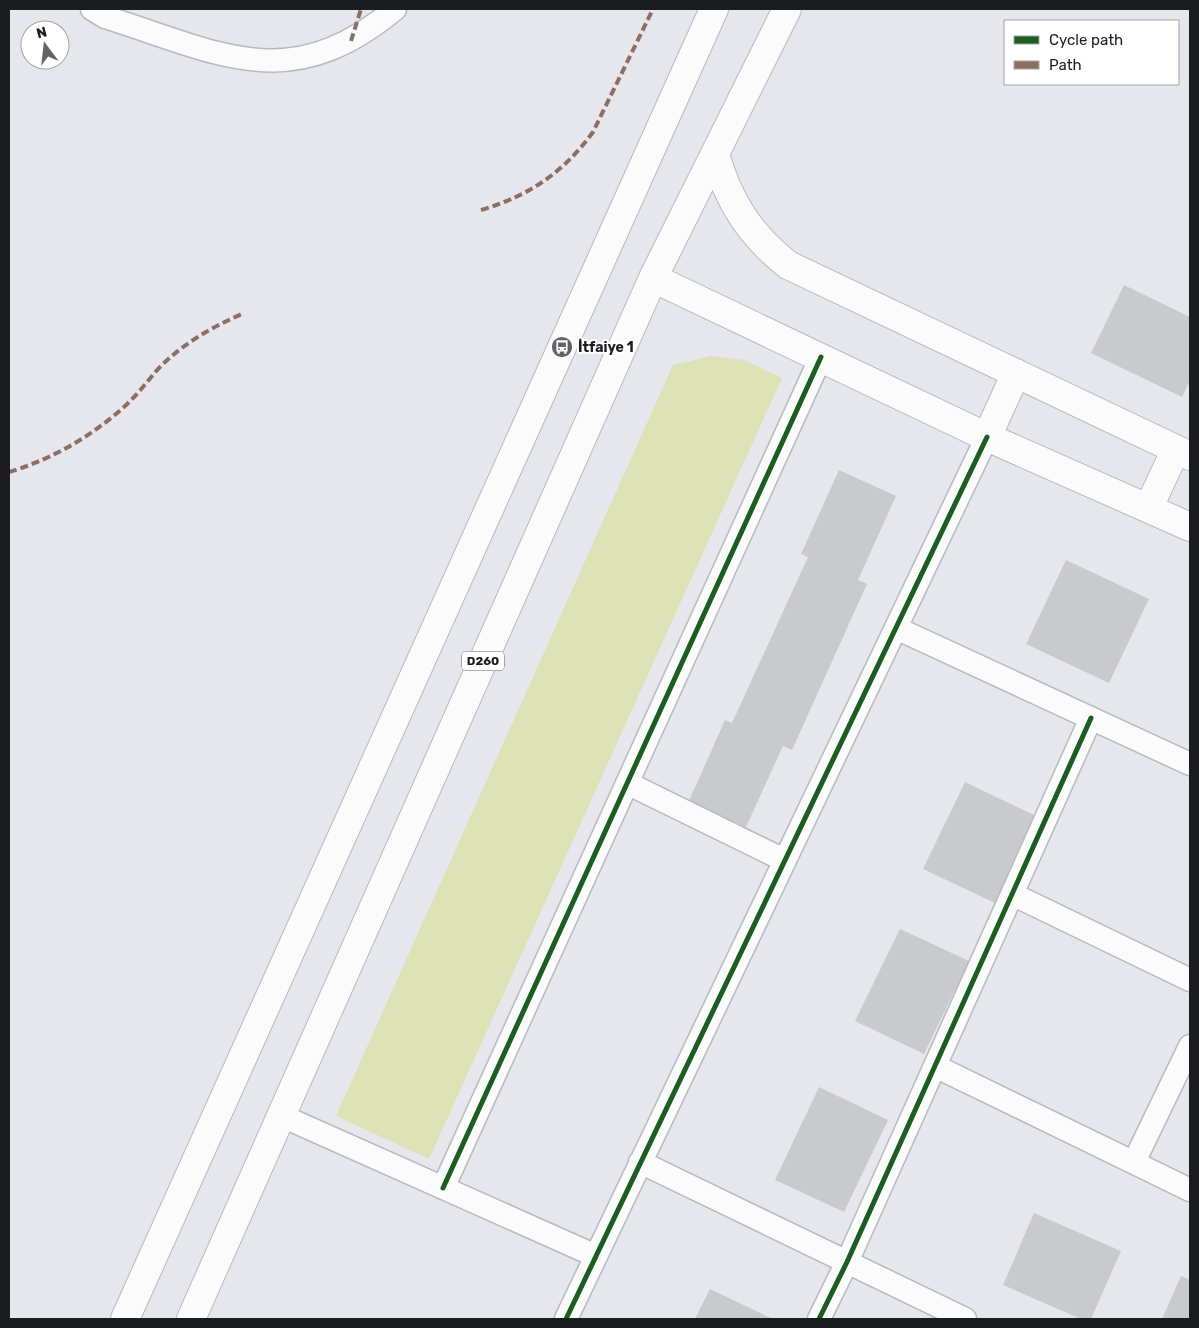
<svg xmlns="http://www.w3.org/2000/svg" width="1199" height="1328" viewBox="0 0 1199 1328" font-family="Rubik,sans-serif">
<rect width="100%" height="100%" fill="#e6e7ec"/>
<path fill="#dce1b6" d="M711,356l33,4 38,18 -353,781 -93,-43 337,-751z"/>
<path fill="#c9cace" d="M1124,285l66,32v64l-8,16 -91,-44z
M839,470l57,26 -38,84 9,4 -75,166 -9,-4 -37,81 -57,-26 36,-81 7,3 76,-166 -7,-3z
M1066,560l83,39 -40,84 -83,-39z
M965,782l73,35 -41,87 -74,-35z
M900,929l69,32 -45,93 -69,-33z
M819,1087l69,33 -44,92 -69,-32z
M1034,1213l87,38 -30,68h-10l-78,-34z
M1181,1276l9,4v39h-28z
M710,1289l63,30h-78z"/>
<g fill="none" stroke-linecap="round" stroke-linejoin="round">
<g stroke="#b8b9be" stroke-width="25">
<path id="minor" d="M92,9l13,8c115,36 184,80 290,-8
M896,628l294,136
M627,783l157,77
M1012,894l178,86
M935,1066l255,124
M282,1116l314,140
M640,1162l325,157
M1134,1162l56,-116
M443,1188l378,-831
M566,1319l421,-882
M819,1319l28,-57 244,-544"/>
</g>
<g stroke="#b8b9be" stroke-width="30">
<path id="trunk" d="M715,154c13,47 35,81 73,111l402,191
M653,278l334,159 203,90
M987,437l29,-64
M1149,507l27,-58
M125,1319l589,-1310
M191,1319l462,-1041 134,-269"/>
</g>
<use href="#minor" stroke="#fbfbfc" stroke-width="22"/>
<use href="#trunk" stroke="#fbfbfc" stroke-width="28"/>
<path stroke="#8d6e63" stroke-width="4" stroke-dasharray="8 4" stroke-linecap="butt" d="M351,41l10,-32
M481,210c48,-14 83,-38 112,-78l60,-123
M9,472c43,-13 82,-35 116,-66 12,-11 22,-24 33,-37 24,-25 54,-42 86,-56"/>
<g stroke="#fff" stroke-width="8">
<path id="cycleway" d="M443,1188l378,-831
M566,1319l421,-882
M819,1319l28,-57 244,-544"/>
</g>
<use href="#cycleway" stroke="#1b5e20" stroke-width="5"/>
</g>
<defs>
<g id="bus-disc" transform="scale(1.125)"><circle r="9.5" fill="#616367" stroke="#fff"/><path d="M-5-6H5V4H4V6H2V4H-2V6H-4V4H-5ZM-3.5-4V0h7V-4ZM-3.5 1.2v1.5H-2V1.2ZM2 1.2v1.5H3.5V1.2Z" fill="#fff"/></g>
</defs>
<g fill-rule="evenodd">
<use href="#bus-disc" x="562" y="347"/>
</g>
<g text-anchor="middle" stroke-width="4" stroke-linejoin="round" paint-order="stroke">
<rect fill="#fff" stroke="#5f6062" stroke-width="1" x="462" y="651.5" width="42" height="19" rx="4"/>
<g font-size="12" font-weight="bold" fill="#1a1c1f">
<text x="483" y="665">D260</text>
</g>
<g font-size="14" font-weight="bold" fill="#1a1c1f" stroke="#fff" text-anchor="start">
<text x="578" y="352">İtfaiye 1</text>
</g>
</g>
<rect width="1199" height="1328" fill="none" stroke="#1a1c1f" stroke-width="20"/>
<rect x="1004" y="20" width="175" height="65" fill="#ffffff" stroke="#a3a4a5"/>
<rect x="1014" y="36" width="25" height="8" fill="#1b5e20" stroke="#a3a4a5"/>
<text x="1049" y="45" font-size="15" fill="#1a1c1f">Cycle path</text>
<rect x="1014" y="61" width="25" height="8" fill="#8d6e63" stroke="#a3a4a5"/>
<text x="1049" y="70" font-size="15" fill="#1a1c1f">Path</text>
<g transform="translate(45 45) rotate(345)"><circle r="24" fill="#ffffff" stroke="#a3a4a5"/>
<path d="M0-4L9 19L0 12L-9 19Z" fill="#616367"/>
<text y="-8" font-size="14" font-weight="bold" text-anchor="middle" fill="#1a1c1f">N</text>
</g>
</svg>
